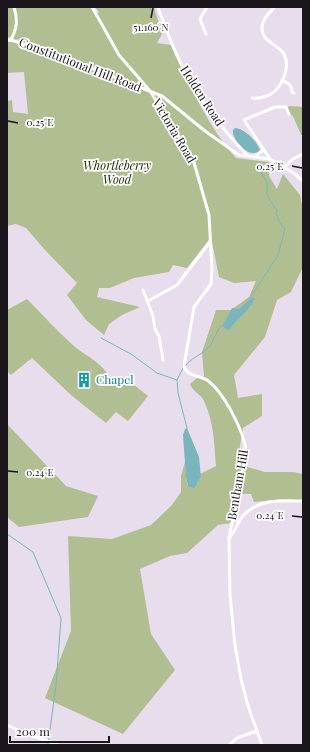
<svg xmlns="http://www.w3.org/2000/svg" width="310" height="752" viewBox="0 0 310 752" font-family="'Playfair Display',serif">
<rect width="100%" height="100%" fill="#e8ddec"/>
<path fill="#b1be92" d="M7,7h5l4,10v13l1,-13 -3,-10h78l4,7 3,-2 -4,-5h59l8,27 -5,9 14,2c18,39 36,80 65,113l33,4v14l8,13 6,-15 17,21 3,16v56l-12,25 -14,8 -12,37 -31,38 4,23 24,-4v22l-19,12 -6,36 28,8h28l10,2v27l-22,-2 -27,3 -3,-8h-10l-7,2 -3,27 -13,2 -31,28 -17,3 -30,13 11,65 24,36 -52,64 -78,-36 26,-67 -3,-95 44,3 39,-14 21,-20 9,-13v-16l4,-14 2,22 7,5 7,-12 -1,-3 16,-8c-2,-23 -2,-44 -12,-65 -3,-7 -11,-9 -14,-17l8,-7 6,-1 -2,-24 14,-42h15l18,-13 7,-16 -22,2 -15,-6 -8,-40 -24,31 -14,-3 -4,7 -35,6 -24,10h-11l-2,9 43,10 -18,8 -13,9 -5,11 -18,-15 -19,-25 10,-12 -32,-33 -19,-22 -10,-4 -9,2v-125l5,-1 1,12 15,2 -4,-42 -17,1v-31h6l9,3 -1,-6 -10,1 2,-4 -6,2z
M291,106l12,1v28h-2l-8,-19 -4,-2 -2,-7z
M27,299c16,16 31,33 48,48 13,10 29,17 36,33h17l20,16 -20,25 -12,-9 -10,11 -35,-28 -39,-37 -21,17 -4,-4v-61z
M7,424l59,62 32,10 -10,21 -69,10 -12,-10z"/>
<path fill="#7ab5bd" d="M235,128c10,1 22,13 25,22 -9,11 -29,-10 -27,-20z
M251,298h4c-6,14 -18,20 -26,32l-5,-2 -1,-3 9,-17 7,1z
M187,428l12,29 2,20 -7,12 -6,-3 -2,-9 -3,-42 2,-6z"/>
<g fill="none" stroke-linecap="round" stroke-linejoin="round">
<path stroke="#7ab5bd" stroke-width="1" d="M252,298v-3l26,-40 7,-26 -5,-6 -4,-10 1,-2 -7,-11 -3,-6v-11l-7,-13 1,-7
M101,338l30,16 26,19 20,7
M185,366c8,-11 27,-14 29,-29 4,-3 3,-10 10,-12
M183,368l-6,12 1,13 9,35
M7,534l26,18 28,66 -5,67 -8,60"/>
<path stroke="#fff" stroke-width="3" d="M92,7l27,48 31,36 43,68 16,56 3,55 -1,14 -17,23 -10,59c3,11 15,9 23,14 16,11 37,51 39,71l-17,87 1,57 5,50 6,34 7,27 14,39
M158,7c7,19 14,39 23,57 17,33 41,65 67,92
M206,34l-6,-15 7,-12
M7,40h4l60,20 91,36 43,35 34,24 31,4 25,15 8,7
M11,40c6,-12 7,-20 3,-33
M282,80c6,3 10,5 10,12l2,1
M252,98c7,1 18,-2 23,-7 9,-9 15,-25 9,-37 -5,-9 -21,-12 -22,-24 -1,-10 6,-16 13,-23
M254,157l10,-7
M270,159l-26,-39 31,-13h11l3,7
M284,167l9,-8 10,-5
M143,290l10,26 2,13 4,7 4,24
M148,301l29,-16 33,-43
M229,538c6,-6 8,-14 13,-21 16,-19 39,-16 61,-16
M7,725l13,6 38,14
M229,745l8,-7 20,-7"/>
</g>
<path fill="none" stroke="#1a161b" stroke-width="1.5" d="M151,18l2,-10M8,121l10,2M292,166l10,2M8,471l10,1M292,516l10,1"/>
<defs>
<g id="building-bare" transform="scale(1.2)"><path d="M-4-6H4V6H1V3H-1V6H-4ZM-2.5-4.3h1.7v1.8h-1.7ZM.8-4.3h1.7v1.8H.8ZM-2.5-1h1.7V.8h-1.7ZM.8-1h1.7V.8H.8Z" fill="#0f9aa8" stroke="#fff" stroke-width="2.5" paint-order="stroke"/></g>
</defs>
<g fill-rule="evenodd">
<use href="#building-bare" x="84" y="380"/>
</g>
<g text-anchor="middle" stroke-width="3.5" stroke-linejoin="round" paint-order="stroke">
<g font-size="12" fill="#1a161b" stroke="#fff">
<text transform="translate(80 65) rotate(21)" y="4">Constitutional Hill Road</text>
<text transform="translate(202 96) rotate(57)" y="4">Holden Road</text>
<text transform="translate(174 131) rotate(59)" y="4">Victoria Road</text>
<text transform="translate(238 485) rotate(-80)" y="4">Bentham Hill</text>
</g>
<g font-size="12" font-style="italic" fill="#252e0b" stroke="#fff">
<text x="117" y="170">Whortleberry<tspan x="117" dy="14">Wood</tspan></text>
</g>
<g font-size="12" fill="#0d838f" stroke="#fff" text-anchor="start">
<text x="96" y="384">Chapel</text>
</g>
</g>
<g font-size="10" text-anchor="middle" fill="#1a161b" stroke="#fff" stroke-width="3.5" stroke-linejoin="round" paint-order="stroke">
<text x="151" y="31">51.160°N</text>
<text x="40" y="126">0.25°E</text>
<text x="270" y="170">0.25°E</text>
<text x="40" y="476">0.24°E</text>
<text x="270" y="519">0.24°E</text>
</g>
<rect width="310" height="752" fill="none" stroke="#1a161b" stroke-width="16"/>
<path d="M10 736v6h99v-6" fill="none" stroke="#1a161b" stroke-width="2"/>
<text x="16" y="736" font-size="12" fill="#1a161b" stroke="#ffffff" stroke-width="3" paint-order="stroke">200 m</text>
</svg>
